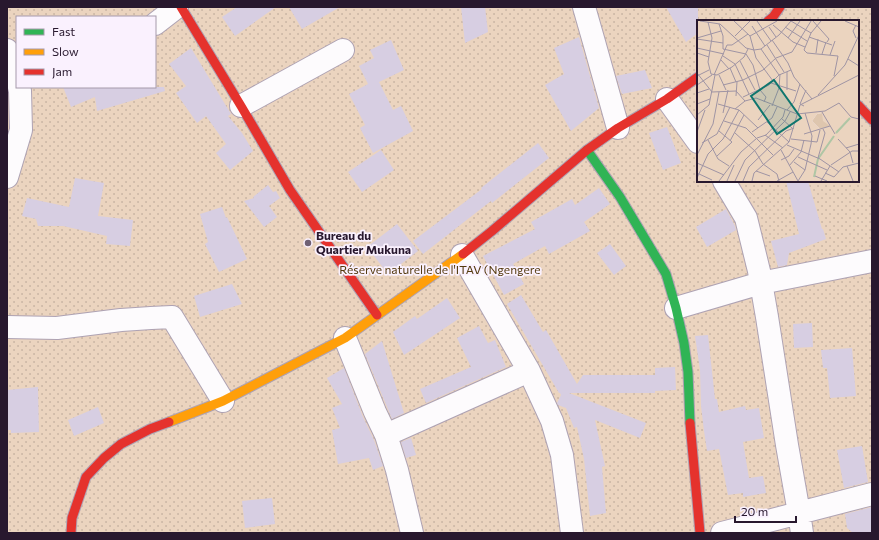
<svg xmlns="http://www.w3.org/2000/svg" width="879" height="540" viewBox="0 0 879 540" font-family="Commissioner,sans-serif">
<defs>
<pattern id="park-dots" width="8" height="8" patternUnits="userSpaceOnUse"><rect width="8" height="8" fill="#ebd4bf"/><path d="M2 2h.1M6 6h.1" fill="none" stroke="#cab5a4" stroke-width="1.8" stroke-linecap="round"/></pattern>
</defs>
<rect width="100%" height="100%" fill="#efe6f3"/>
<path fill="url(#park-dots)" fill-rule="evenodd" d="M7,7h865v526h-865zM17,17h138v70h-138zM698,21h160v160h-160z"/>
<path fill="#d7cee2" d="M237,7h39l-41,29 -13,-19z
M289,7h51l-38,22z
M461,7h24l3,25 -23,11z
M666,7h32v26l-12,9z
M579,37l20,71 -28,23 -26,-46 19,-11 -10,-26z
M391,40l13,30 -25,12 14,28 8,-4 12,25 -40,22 -13,-25 5,-3 -16,-31 19,-10 -9,-18 15,-8 -4,-8z
M191,48l40,66 -3,2 14,17 11,18 -23,19 -14,-17 10,-9 -20,-28 -9,7 -21,-30 10,-7 -17,-22z
M645,70l7,18 -30,6 -6,-18z
M63,87h101l1,4 -68,20 -2,-14 -24,10z
M667,127l14,36 -18,7 -14,-37z
M538,143l11,15 -57,45 -1,-2 -68,53 -10,-13 69,-52 -1,-1z
M381,150l13,20 -32,22 -14,-20z
M75,178l29,5 -6,33 35,4 -3,26 -24,-2 1,-8 -44,-10h-25l-2,-7 -14,-3 5,-18 42,9z
M786,181h22l14,48h1l3,10 -37,14 -2,12 -9,2 -7,-26 28,-7z
M268,185l5,7 3,-1 4,7 -11,8 8,11 -13,10 -20,-26 10,-3 -1,-1z
M599,188l11,16 -26,18 6,9 -41,23 -4,-8 -32,18 11,20 -20,11 -21,-39 52,-27 -4,-7 41,-23 3,6z
M222,207l4,11 1,-1 20,42 -28,13 -14,-28 3,-2 -8,-28z
M726,209l9,17 1,4 -29,17 -11,-20z
M397,224l21,27 -30,23 -21,-27z
M610,244l16,22 -12,9 -17,-22z
M232,284l10,20 -42,13 -6,-21z
M521,295l22,37 3,-2 31,54 6,-9h72v-7l20,-1 1,23 -21,1v2h-86l77,30 -6,15 -45,-18 10,46 -3,1 4,46 -16,3 -6,-57 -7,-32 -3,1 -8,-20 -8,-3 -1,-2 4,-8 -1,-2h-1l-52,-89z
M447,298l13,20 -56,37 -11,-23 22,-16 2,3z
M812,323l1,24 -19,1 -1,-24z
M479,326l9,17 7,-3 11,27 -80,36 -6,-14 51,-22 -14,-29z
M708,335l7,64h2l2,13 26,-6 1,4 13,-2 5,30 -21,4 6,36 14,-2 3,17 -23,4v-4l-15,2 -9,-46 -12,2 -3,-20 -3,-25 -1,-36 -5,-34z
M382,341l22,72 -12,6 -27,-65z
M852,348l4,48 -26,2 -3,-30h-4l-2,-18z
M344,368l19,49 11,23 9,26 -10,4 -4,-12 -31,6 -6,-34 8,-2 -8,-20 10,-4 -15,-26z
M38,387l1,45 -28,1v-3h-4v-40z
M98,407l6,16 -30,13 -6,-16z
M411,438l5,17 -10,3 -5,-16z
M862,446l6,36 -24,6 -7,-38z
M272,498l3,26 -30,4 -3,-27z
M872,507v26h-19l-6,-5 -2,-14z"/>
<g fill="none" stroke-linecap="round" stroke-linejoin="round">
<g stroke="#aea2b3" stroke-width="24">
<path id="street" d="M584,7l10,35 24,86
M155,24l22,-17
M7,50l10,31
M667,99l31,43
M241,106l102,-56
M7,177l14,-47 -1,-39 -1,-4
M724,181l22,37 13,53 8,46 20,128 12,68 3,20
M462,255l67,116 23,50 10,34 10,78
M676,308l85,-25 111,-22
M7,327l50,1 64,-8 30,-2 21,-1 51,84
M345,338l30,74 11,23 11,35 15,63
M386,435l143,-64
M722,533l150,-39"/>
</g>
<g stroke="#aea2b3" stroke-width="11">
<path id="fast" d="M587,150l33,47 46,77 10,34 8,35 4,29 2,51"/>
</g>
<g stroke="#aea2b3" stroke-width="11">
<path id="slow" d="M169,422l54,-21 122,-63 118,-84"/>
</g>
<g stroke="#aea2b3" stroke-width="11">
<path id="jam" d="M181,7l60,99 49,84 87,125
M768,21l5,-4 7,-10
M858,105l14,15
M463,254l29,-23 95,-81 31,-22 49,-29 31,-22
M690,423l10,110
M71,533l1,-15 14,-41 18,-19 17,-14 29,-15 19,-7"/>
</g>
<use href="#street" stroke="#fdfbfd" stroke-width="22"/>
<use href="#fast" stroke="#30b455" stroke-width="9"/>
<use href="#slow" stroke="#ff9f0a" stroke-width="9"/>
<use href="#jam" stroke="#e5322d" stroke-width="9"/>
</g>
<circle fill="#6e6073" stroke="#faf1fe" stroke-width="1.5" cx="308" cy="243" r="4"/>
<g text-anchor="middle" stroke-width="3.5" stroke-linejoin="round" paint-order="stroke">
<g font-size="12" font-weight="bold" fill="#28182e" stroke="#faf1fe" text-anchor="start">
<text x="316" y="240">Bureau du<tspan x="316" dy="14">Quartier Mukuna</tspan></text>
</g>
<g font-size="12" fill="#543a0e" stroke="#faf1fe">
<text x="440" y="274">Réserve naturelle de l'ITAV (Ngengere</text>
</g>
</g>
<g transform="translate(697 20)">
<rect width="162" height="162" fill="#efe6f3"/>
<path d="M125,93l8,13 -10,3 -8,-8 5,-7z" fill="#dec6ae"/>
<path d="M0,1h162v160h-162zM125,93l1,8 7,5 -10,3 -8,-8 5,-7z" fill="#ebd4bf" fill-rule="evenodd"/>
<path d="M133 130a7 7 0 1 1 14 0a7 7 0 1 1-14 0Z" fill="#ebd4bf"/>
<path fill="none" stroke="#afc6a5" stroke-width="2" d="M139,113l14,-15M117,157l4,-18 16,-23"/>
<path fill="none" stroke="#9f94a4" stroke-width="1" d="M3,1l20,3 26,24 8,2 7,-1 18,-14 12,-14M37,1l16,15 6,22 17,23M60,1l14,20M94,1l20,12M116,1l16,18 -2,3M124,1l-10,12 -7,17 3,3 31,3 -4,20M148,1l14,6M11,2l4,16 -4,24 3,12 6,1 15,-8 12,-10 4,-8M22,4l4,12v13l23,5 7,11 7,25 6,7 -2,5M76,5l20,17 12,5M55,6l13,20M72,7l7,10M88,7l22,14M38,16l15,-15M53,16l27,-15M112,17l23,8M0,18l24,-7M91,18l12,-17M159,18l-3,-7 3,-6M0,19l26,4M75,20l16,23 6,14 18,22M70,25l17,27M0,28l27,6M64,29l18,26M0,33l12,4M119,33l2,-14M125,34l4,-12M133,35l5,-14M26,36l12,8 14,30M151,39l11,7M24,40l8,9M43,41l15,29M33,48l6,14M0,53l15,19 24,-1 9,10M17,55l13,-30h5l16,-11M22,55l7,15M0,56l12,-6M74,63l25,8M0,65l15,-10M26,65l20,-5 20,-10 13,-12 16,-6 19,-31M90,70v-18M0,73l12,-4M121,75l27,-30 14,-30M39,76l1,-14M46,77l26,-12 10,-10 12,-5M0,84l13,-5M21,84l21,6 19,18M75,86l7,-18 1,-14M107,86l-4,-2 6,-14M38,89l10,-8 11,-3 41,16 28,-3 14,-8 12,14 8,2M90,90l7,-8 6,-18M125,92l13,22M26,93l5,-23M0,95l12,-10 6,-30M84,98l11,10M61,100l12,-15M27,101l22,7 27,27M70,102l22,20M0,112l8,-22M55,112l20,-14 5,-11M38,113l20,18 8,13 14,10 2,7M107,114l26,-8M68,115l18,13M94,119l26,3 3,-12M141,119l12,13 3,11M11,120l10,19 11,7M33,121l14,-26M5,123l15,-9 13,-27M90,125l33,14 19,13M149,128l13,-4M84,130l17,31M0,135l16,-31 6,-32M20,136l15,-14 -13,-11M101,137l29,13M121,138l7,-25 -2,-4M84,140l8,-4 5,-7M97,142l11,8M0,143l27,12M134,145l21,-14h7M92,146l12,-14 3,-12M150,146l6,15M59,151l14,5M0,153l15,7M128,153l9,4 9,-10 16,-4M118,156l12,5M0,158l11,-24 15,-15 16,-29M22,161l22,-29 16,-14 9,-3 17,-18 2,-7M30,161l7,-16M38,161l10,-21 40,-39 5,-9M46,161l6,-14 37,-36 8,-3M55,161l2,-8 35,-31 11,-37 59,-30M80,161l16,-9M101,161l7,-11 6,-26 1,-8 -7,-23M124,161l9,-15"/>
<path fill="#0f766e" fill-opacity="0.15" stroke="#0f766e" stroke-width="2" d="M77,60l27,38 -24,16 -26,-38z"/>
<rect width="162" height="162" fill="none" stroke="#28182e" stroke-width="2"/>
</g>
<rect width="879" height="540" fill="none" stroke="#28182e" stroke-width="16"/>
<rect x="16" y="16" width="140" height="72" fill="#faf1fe" stroke="#a69aab"/>
<rect x="24" y="29" width="20" height="6" fill="#30b455" stroke="#a69aab"/>
<text x="52" y="36" font-size="12" fill="#28182e">Fast</text>
<rect x="24" y="49" width="20" height="6" fill="#ff9f0a" stroke="#a69aab"/>
<text x="52" y="56" font-size="12" fill="#28182e">Slow</text>
<rect x="24" y="69" width="20" height="6" fill="#e5322d" stroke="#a69aab"/>
<text x="52" y="76" font-size="12" fill="#28182e">Jam</text>
<path d="M735 516v6h61v-6" fill="none" stroke="#28182e" stroke-width="2"/>
<text x="741" y="516" font-size="12" fill="#28182e" stroke="#faf1fe" stroke-width="3" paint-order="stroke">20 m</text>
</svg>
